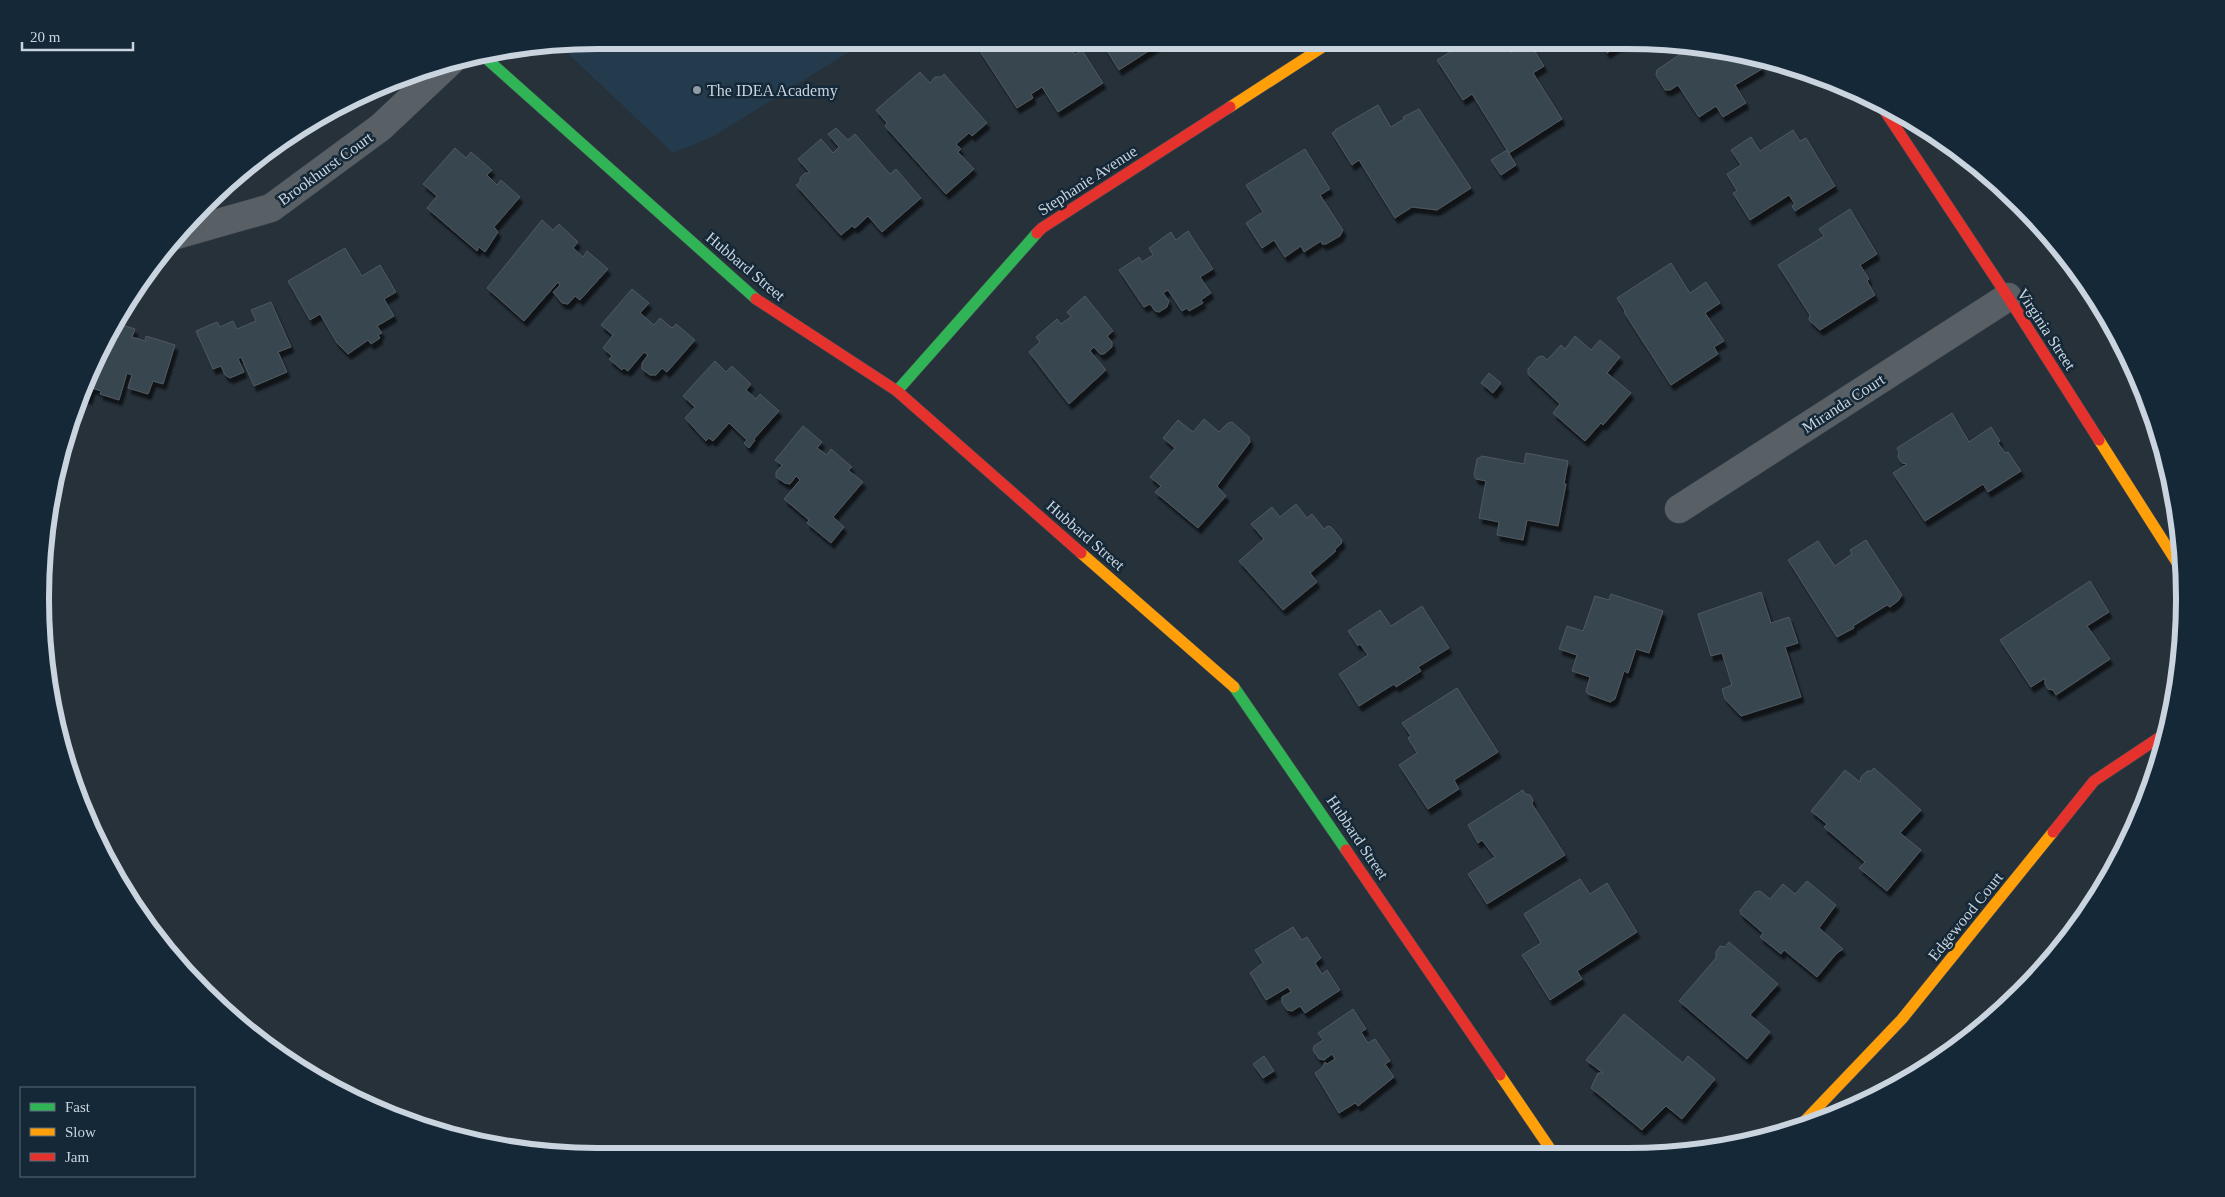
<svg xmlns="http://www.w3.org/2000/svg" width="2225" height="1197" viewBox="0 0 2225 1197" font-family="Georgia,serif">
<defs>
<filter id="shadow"><feDropShadow dx="3" dy="5.5" stdDeviation="1" flood-color="#0009"/></filter>
</defs>
<rect width="100%" height="100%" fill="#27313a"/>
<path fill="#243b4e" d="M599,40h269l-154,96 -41,17 -115,-109z"/>
<path fill="#394650" stroke="#4f585f" filter="url(#shadow)" d="M995,40l71,1 9,14 7,-5 21,33 -45,29 -16,-25 -11,7 2,4 -16,10 -37,-57 11,-10z
M1101,41h63l-45,29z
M1468,41h36l7,12 18,-11 15,24 -11,7 29,46 -53,34 -37,-59 -9,6 -26,-40z
M1600,41h26l-19,12z
M1692,46l62,10 8,13 -27,16 11,18 -23,14 -7,-11 -17,11 -21,-32 -8,5h-5l-9,-15 1,-5z
M920,72l10,11 5,-6h6l3,-3 43,49 -15,13 -3,-3 -13,11 5,5 -3,3 16,17 -28,25 -61,-68 2,-3 -11,-13z
M1378,105l13,22 13,-8 -1,-2 16,-8 52,79 -34,22 -25,-3 -17,11 -36,-58 -7,5 -20,-32 4,-2 -1,-1z
M836,128l12,12 7,-6 35,40 6,-5 25,29 -39,34 -14,-16 -13,12 -3,-2 -11,9 -45,-50 4,-3v-4l5,-5h5l-12,-14 23,-20 12,14 6,-6 -11,-13z
M1793,130l7,11 6,-3 29,48 -40,25 -3,-5 3,-2 -6,-9 -39,25 -17,-27 4,-2 -10,-17 14,-9 -10,-15 20,-13 9,14z
M455,148l11,10 5,-6 21,18 -5,5 10,10 4,-5 19,17 -26,30 4,5 -13,20 -6,-5 -2,4 -50,-43 10,-12 -14,-12z
M1305,149l25,40 -10,6 23,35 -3,6 -14,8h-4l-1,-3 -17,11 -3,-6 -16,11 -11,-17 -12,8 -16,-25 17,-11 -17,-27z
M1507,150l9,15 -15,10 -10,-15z
M1850,209l27,45 -17,11 9,14 -2,2 8,14 -55,35 -11,-10 1,-5 -32,-50 46,-29 -5,-7z
M542,220l11,10 6,-6 19,18 -5,6 10,9 4,-6 21,18 -28,31 -5,-4 -7,8 -6,-1 -9,-11 7,-7 -2,-3 -34,39 -37,-33z
M1188,231l25,38 -13,8 11,16 -10,7 2,3 -14,8 -2,-3 -5,3 -14,-21 -5,3 6,8 -2,6 -8,5 -4,-1 -5,-7 -6,3 -25,-37 20,-13 3,5 11,-7 -4,-7 22,-16 5,8z
M345,248l17,28 18,-11 16,27 -12,7 10,17 -17,10 5,7 -4,2 2,3 -9,6 -3,-4 -20,14 -11,-11 -17,-29 -10,6 -22,-39z
M1671,263l19,30 16,-11 14,21 -15,10 19,28 -10,6 4,7 -47,31 -47,-73 1,-1 -8,-13z
M632,289l17,14 -9,10 14,12 6,-7 12,10 4,-4 19,16 -28,32 -5,-4 -6,7h-6l-8,-6v-6l6,-8 -4,-3 -16,19 -4,-3 -2,2 -13,-11 3,-3 -9,-8 10,-13 -12,-10z
M1085,296l28,35 -6,5 5,6v5l-8,7h-4l-6,-7 -4,4 16,19 -37,34 -40,-52 11,-10 -4,-5 21,-18 4,5 10,-7 -4,-5z
M271,302l20,45 -13,5 9,20 -33,14 -13,-29 -3,2 6,13 -14,6 -5,-3 -4,-9 -8,3 -17,-38 21,-9 3,5 13,-6 4,8 19,-8 -5,-11z
M116,323l19,6 -3,8 13,4 1,-5 29,9 -12,39 -10,-3 -5,13 -20,-6 4,-13 -5,-2 -8,27 -19,-6 1,-3 -9,-3 -3,11 -10,-3 4,-11z
M1575,336l16,14 9,-10 20,17 -13,16 24,20 -28,32 -2,-2 -16,18 -32,-28 7,-9 -32,-30v-5l10,-12 5,-1 4,4 14,-15 4,4z
M715,361l11,11 6,-6 19,18 -5,6 10,9 4,-5 19,17 -25,28 1,1 -6,8 -5,-5 3,-3 -18,-17 -16,18 -4,-3 -3,3 -21,-23 10,-11 -12,-11z
M1489,373l12,10 -8,10 -12,-10z
M1952,413l17,29 22,-15 9,14 -2,2 7,10 3,-1 13,19 -33,21 -5,-8 -58,37 -32,-48 14,-9 -5,-1 -4,-6 1,-5 -2,-4z
M1204,419l15,13 9,-9 4,-1 17,15 1,5 -33,44 9,10 -28,32 -43,-36 6,-6 -11,-9 25,-29 -12,-10 15,-18 15,12z
M803,426l19,16 -5,6 10,7 4,-6 21,18 -4,3 15,12 -30,35 11,10 -13,16 -24,-20 2,-3 -25,-21 16,-19 -4,-4 -6,8 -5,-1 -9,-6v-5l6,-7 -7,-5z
M1526,453l42,8 -4,23h2l-8,42 -31,-6 -4,20 -26,-5 2,-13 -20,-4 7,-37 -10,-2 -2,-4 3,-16 5,-3 42,8z
M1296,504l11,14 5,-4 12,15 4,-3 3,1 11,13 -1,4 -7,6 2,1 -26,22 7,9 -34,28 -44,-49 25,-22 -13,-15 21,-17 8,10z
M1866,540l36,55 -4,6 -8,6 -3,-2 -34,21 1,2 -17,9 -49,-77 30,-19 17,25 17,-12 -2,-4z
M2090,581l19,31 -22,14 23,33 -54,36 -3,-5 -5,-1 -3,-5v-6l-14,9 -31,-47z
M1761,592l10,31 18,-6 9,26 -13,4 16,50 -60,19 -16,-17 -3,-10 10,-4 -10,-32 -11,3 -13,-42z
M1611,594l52,17 -14,42 -13,-4 -8,24 -4,-2 -9,28 -5,3 -22,-8 -2,-3 4,-14 -18,-6 5,-16 -18,-6 8,-23 16,5 12,-35 14,4z
M1422,606l27,42 -31,19 3,4 -25,16 -2,-3 -35,22 -20,-32 29,-19 -8,-11 -2,2 -10,-15 32,-21 11,16z
M1457,688l41,64 -44,28 5,9 -31,20 -29,-44 18,-12 -9,-15 3,-2 -9,-13z
M1874,768l47,42 -21,23 21,17 -34,41 -28,-23 6,-6 -41,-35 3,-3 -16,-13 34,-41 15,12 1,-5 6,-6h4z
M1523,790l2,4 5,1 3,5 -1,4 33,51 -78,49 -19,-30 27,-17 -13,-17 -4,3 -10,-18z
M1580,879l10,15 17,-11 30,49 -60,39 5,8 -32,21 -28,-45 19,-12 -17,-29z
M1807,881l29,24 -17,23 24,21 -6,4 -20,24 -33,-27 -3,4 -21,-17 3,-4 -22,-19 -1,-4 15,-18 5,-1 10,8 13,-15 12,10z
M1293,927l9,13 5,-3 14,21 -6,5 7,11 5,-4 13,20 -35,23 -5,-7 -8,5 -5,-1 -5,-8v-5l9,-5 -3,-5 -22,13 -16,-27 13,-10 -8,-13z
M1729,942l49,42 -28,31 20,17 -23,27 -68,-58 37,-43v-6l4,-6 5,1z
M1353,1009l13,20 -5,3 7,11 7,-4 15,22 -5,3 9,13 -36,29 -3,-3 -16,10 -24,-40 7,-5 3,-6 2,2 8,-5 -3,-5 -8,6 -5,-1 -6,-9 1,-4 9,-6 -5,-7z
M1624,1014l59,49 5,-7 27,23 -33,40 -16,-13 -24,24 -51,-42 7,-15h5l-17,-13z
M1264,1056l10,15 -11,7 -10,-14z
M1389,1147l4,6h-14z"/>
<g fill="none" stroke-linecap="round" stroke-linejoin="round">
<g stroke="#454d55" stroke-width="29">
<path id="street" d="M176,235l95,-27 110,-81 70,-66
M1679,509l329,-212"/>
</g>
<g stroke="#454d55" stroke-width="12">
<path id="fast" d="M480,53l276,246
M897,391l140,-158
M1234,687l112,163"/>
</g>
<g stroke="#454d55" stroke-width="12">
<path id="slow" d="M1230,107l102,-66
M2099,440l84,132
M1081,553l153,134
M1500,1075l53,78
M1797,1129l105,-110 151,-187"/>
</g>
<g stroke="#454d55" stroke-width="12">
<path id="jam" d="M1881,105l127,192 91,143
M1037,233l5,-5 188,-121
M756,299l141,92 184,162
M2053,832l41,-51 72,-48
M1346,850l154,225"/>
</g>
<use href="#street" stroke="#586066" stroke-width="28"/>
<use href="#fast" stroke="#30b455" stroke-width="11"/>
<use href="#slow" stroke="#ff9f0a" stroke-width="11"/>
<use href="#jam" stroke="#e5322d" stroke-width="11"/>
</g>
<circle fill="#909ba5" stroke="#152837" stroke-width="2" cx="697" cy="90" r="5"/>
<g text-anchor="middle" stroke-width="5" stroke-linejoin="round" paint-order="stroke">
<g font-size="16" fill="#c9d4df" stroke="#152837" text-anchor="start">
<text x="707" y="96">The IDEA Academy</text>
</g>
<g font-size="16" fill="#c9d4df" stroke="#152837">
<text transform="translate(325 168) rotate(-36)" y="6">Brookhurst Court</text>
<text transform="translate(1087 180) rotate(-33)" y="6">Stephanie Avenue</text>
<text transform="translate(746 266) rotate(40)" y="6">Hubbard Street</text>
<text transform="translate(2047 329) rotate(57)" y="6">Virginia Street</text>
<text transform="translate(1843 403) rotate(-33)" y="6">Miranda Court</text>
<text transform="translate(1086 535) rotate(41)" y="6">Hubbard Street</text>
<text transform="translate(1358 837) rotate(56)" y="6">Hubbard Street</text>
<text transform="translate(1965 916) rotate(-51)" y="6">Edgewood Court</text>
</g>
</g>
<path d="M0 0H2225V1197H0ZM598 49H1627A549 549 0 0 1 2176 598V599A549 549 0 0 1 1627 1148H598A549 549 0 0 1 49 599V598A549 549 0 0 1 598 49Z" fill="#152837" fill-rule="evenodd"/>
<path fill="none" stroke="#c9d4df" stroke-width="6" d="M598 49H1627A549 549 0 0 1 2176 598V599A549 549 0 0 1 1627 1148H598A549 549 0 0 1 49 599V598A549 549 0 0 1 598 49Z"/>
<rect x="20" y="1087" width="175" height="90" fill="#152837" stroke="#5d6d7a"/>
<rect x="30" y="1103" width="25" height="8" fill="#30b455" stroke="#5d6d7a"/>
<text x="65" y="1112" font-size="15" fill="#c9d4df">Fast</text>
<rect x="30" y="1128" width="25" height="8" fill="#ff9f0a" stroke="#5d6d7a"/>
<text x="65" y="1137" font-size="15" fill="#c9d4df">Slow</text>
<rect x="30" y="1153" width="25" height="8" fill="#e5322d" stroke="#5d6d7a"/>
<text x="65" y="1162" font-size="15" fill="#c9d4df">Jam</text>
<path d="M22 42v8h111v-8" fill="none" stroke="#c9d4df" stroke-width="2.5"/>
<text x="30" y="42" font-size="15" fill="#c9d4df" stroke="#152837" stroke-width="4" paint-order="stroke">20 m</text>
</svg>
